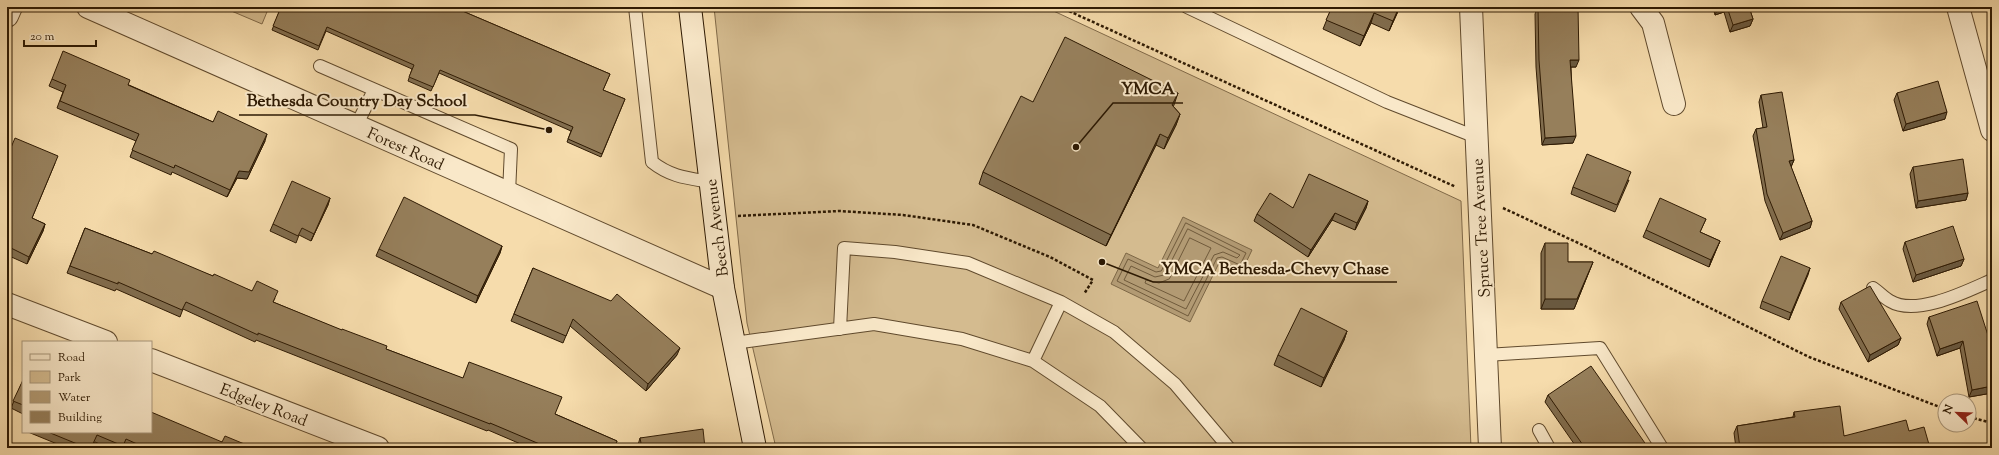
<svg xmlns="http://www.w3.org/2000/svg" width="1999" height="455" viewBox="0 0 1999 455" font-family="'Sorts Mill Goudy',serif">
<rect width="100%" height="100%" fill="#f6dcac"/>
<filter id="stains"><feTurbulence type="fractalNoise" baseFrequency=".005" numOctaves="4"/><feColorMatrix values="0 0 0 0 .2 0 0 0 0 .09 0 0 0 0 .02 0 0 0 .5 -.17"/></filter>
<radialGradient id="worn" r=".72"><stop offset=".6" stop-color="#630" stop-opacity="0"/><stop offset="1" stop-color="#630" stop-opacity=".3"/></radialGradient>
<path fill="#d4bb8f" stroke="#816a49" d="M222,7h47l-7,17z
M714,7h331l416,194 10,247h-695l-29,-125z"/>
<path fill="#b29a73" stroke="#7d6746" d="M1183,217l69,33 -10,21 -22,-10 -30,61 -79,-38 15,-31 32,15z"/>
<g fill="none" stroke-linecap="round" stroke-linejoin="round">
<path stroke="#705a3b" stroke-width="1" d="M1186,223l60,30 -6,12 -18,-8 -5,1 -29,58 -71,-35 11,-22 28,13 5,-1z
M1188,229l52,26 -3,3 -14,-6 -9,3 -28,54 -62,-29 7,-14 24,11 9,-2z
M1190,238l21,10 -27,53 -39,-18 1,-3 13,3 10,-4z"/>
<g stroke="#604a2d" stroke-width="14">
<path id="lane" d="M635,7l17,155c19,15 35,16 59,20
M1187,7l200,95 89,35
M320,66l191,83 -2,44
M356,126l18,-36
M1873,288c6,4 11,10 17,13 26,16 77,-10 102,-21
M840,329l4,-81 51,4 73,11 93,39 53,30 61,52 54,64
M734,343l140,-19 88,15 71,22 67,45 41,42
M1486,355l114,-7 62,100
M1033,361l28,-59
M1539,430l10,18"/>
</g>
<g stroke="#604a2d" stroke-width="24">
<path id="street" d="M88,7l635,281
M1471,7l19,441
M1641,7l12,16 21,81
M1958,7l34,123
M7,16l4,-9
M7,304l99,38
M151,360l227,88"/>
</g>
<g stroke="#2e1a03" stroke-width="24">
<path id="secondary" d="M690,7l33,281 32,160"/>
</g>
<path stroke="#2e1a03" stroke-width="2.5" stroke-dasharray="3 2" stroke-linecap="butt" d="M1060,7l396,180
M1503,208l86,40 220,109 136,52
M738,216l101,-5 64,4 70,10 77,32 43,23 -9,14
M1969,417l23,6"/>
<use href="#lane" stroke="#f9e8c9" stroke-width="12"/>
<use href="#street" stroke="#f9e8c9" stroke-width="22"/>
<use href="#secondary" stroke="#f9e8c9" stroke-width="22"/>
</g>
<path fill="#816d4e" stroke="#2e1a03" d="M281,7h172l157,67 -7,16 22,9 -24,58 -34,-15 4,-11 -132,-58 -8,18 -23,-10 4,-12 -86,-38 -8,19 -46,-20z
M1332,7h68l-11,24 -18,-8 -11,23 -37,-17z
M1538,7l38,60h-5l2,76 -31,2 -6,-78 -1,-53z
M1713,7h36l4,12 -3,7 -20,6 -6,-20 -9,3z
M52,79l77,6 84,37 52,19 -18,38 -10,-1 -10,19 -55,-25 -1,3 -41,-18 6,-16 -79,-33 6,-16 -14,-6z
M1897,93l48,26 -42,12 -9,-31z
M1761,95l33,65 -3,7 21,54 -2,7 -30,12 -15,-39 -12,-65 3,-7 7,-1 -4,-26z
M1033,102l140,4 7,8 -4,11 -12,24 -8,-4 -50,101 -127,-62 4,-12z
M7,157l48,6 -23,55 13,6 -2,7 -16,33 -20,-9z
M1913,167l55,26 -2,7 -50,8 -6,-34z
M1629,180l-14,32 -44,-18 2,-7z
M330,198l-2,7 -17,36 -12,-6 -3,8 -26,-12 3,-7z
M1368,201l-2,7 -11,22 -23,-10 -24,37 -54,-36 3,-7 36,-6z
M1706,219l-6,13 20,9 -11,26 -66,-30 3,-7z
M85,228l67,26 61,22 39,15 23,7 -2,4 113,47 169,65 62,27 -2,7h-85l-42,-18 -1,1 -231,-91 -1,2 -72,-33 -3,8 -64,-28 -1,2 -48,-18z
M1905,242l59,17 -3,7 -48,16 -10,-33z
M1545,243l23,19h25l-19,47h-33v-56z
M502,246l-2,7 -24,50 -100,-47 3,-7z
M533,268l144,87 -31,36 -76,-65 -7,17 -52,-22z
M1810,268l-21,52 -29,-12 2,-7z
M1841,302l60,36 -3,7 -30,17 -29,-53z
M1929,317l63,31v45l-23,4 -9,-49 -23,8 -10,-32z
M1347,331l-3,9 -23,47 -47,-22 4,-10z
M23,380v34l-12,-6z
M1548,395l98,53h-69l-32,-46z
M1794,412l50,24 65,-5 21,17h-194l-2,-15 3,-7 56,-9z
M28,432h123l71,10 32,6h-127l-4,-2 -1,2h-13l-14,-6 -3,6h-25z
M640,438l65,10h-67v-3z"/>
<path fill="#695940" stroke="#2e1a03" d="M1399,7h1l-11,24 4,-10z
M1720,7h6l-2,5 -9,3 3,-7z
M1374,13l-3,10 -11,23 4,-10z
M1753,19l-3,7 -20,6 3,-7z
M1570,60h9l-3,7h-8z
M1178,93l-4,12 -6,11 4,-11z
M1947,112l-2,7 -42,12 3,-7z
M1180,114l-4,11 -12,24 4,-11z
M267,134l-2,7 -18,38 -10,-1 -10,19 12,-26z
M1160,134l-4,11 -50,101 5,-11z
M1576,136l-3,7 -31,2 3,-7z
M1794,160l-3,7 -2,-6z
M1968,193l-2,7 -50,8 2,-7z
M330,198l-2,7 -17,36 3,-7z
M1368,201l-2,7 -11,22 2,-7z
M1335,213l-3,7 -24,37 3,-7z
M1812,221l-2,7 -30,12 3,-7z
M45,224l-2,7 -16,33 2,-7z
M1720,241l-3,7 -8,19 2,-7z
M502,246l-2,7 -24,50 2,-7z
M1964,259l-3,7 -48,16 3,-7z
M1593,262l-19,47h-33l4,-10z
M1810,268l-2,7 -19,45 2,-7z
M1347,331l-3,9 -23,47 3,-9z
M1901,338l-3,7 -30,17 2,-7z
M1963,341l-3,7 -23,8 3,-7z
M680,348l-3,7 -31,36 2,-7z
M1992,386v7l-23,4 3,-7z"/>
<path fill="#967f5b" stroke="#2e1a03" d="M281,7h172l157,67 -7,16 22,9 -23,55 -34,-15 5,-12 -133,-57 -7,17 -24,-10 5,-12 -87,-38 -8,19 -46,-20z
M1332,7h67l-6,14 -19,-8 -10,23 -38,-16z
M1538,7h40l1,53h-9l6,76 -31,2 -6,-78z
M1727,7h22l4,12 -20,6z
M1065,37l113,56 -6,12 8,9 -12,24 -8,-4 -49,101 -128,-63 38,-76 12,6z
M63,51l67,29 -2,5 85,37 5,-11 49,23 -18,38 -10,-1 -9,19 -55,-25 -1,3 -42,-18 7,-16 -79,-33 6,-16 -14,-6z
M1938,81l9,31 -41,12 -9,-31z
M1782,92l12,68 -5,1 23,60 -29,12 -16,-39 -11,-65 11,-2 -6,-32z
M15,138l43,18 -26,62 13,6 -16,33 -22,-11v-89z
M1587,154l44,18 -14,33 -44,-18z
M1963,159l5,34 -50,8 -5,-34z
M1309,174l59,27 -11,22 -22,-10 -24,37 -54,-36 13,-21 23,15z
M292,181l38,17 -16,36 -12,-6 -4,8 -25,-12z
M404,197l98,49 -24,50 -99,-47z
M1660,198l46,21 -6,13 20,9 -9,19 -65,-30z
M1953,226l11,33 -48,16 -11,-33z
M85,228l67,26 2,-3 59,25 1,-2 38,17 5,-10 21,10 -5,11 69,28v-1l45,17 -1,3 77,29 6,-16 93,35 -7,17 62,27 -3,7h-65l-59,-25v1l-232,-91v2l-72,-33 -4,8 -64,-28v2l-48,-18z
M1545,243h23v19h25l-16,37h-32z
M1781,256l29,12 -19,45 -29,-12z
M533,268l78,33 6,-7 63,54 -32,36 -75,-65 -7,17 -52,-22z
M1870,286l31,52 -31,17 -29,-53z
M1977,301l15,47v38l-20,4 -9,-49 -23,8 -11,-32z
M1301,308l46,23 -23,47 -46,-23z
M1591,366l56,80 -2,2h-60l-37,-53z
M23,380v25l-10,-4z
M1840,406l4,30 62,-16 3,11 15,-4 6,21h-190l-3,-22 58,-9 -1,-5z
M151,412l71,30 3,-6 29,12h-108l-20,-9 -3,7 -26,-11 -6,13h-4l-39,-16h103z
M703,429l2,19h-63l-2,-10z"/>
<g text-anchor="middle" stroke-width="4" stroke-linejoin="round" paint-order="stroke">
<g font-size="16" fill="#2e1a03" stroke="#f9e8c9">
<text transform="translate(406 148) rotate(24)" y="6">Forest Road</text>
<text transform="translate(716 228) rotate(-97)" y="6">Beech Avenue</text>
<text transform="translate(1480 228) rotate(-93)" y="6">Spruce Tree Avenue</text>
<text transform="translate(264 404) rotate(21)" y="6">Edgeley Road</text>
</g>
</g>
<path fill="none" stroke="#2e1a03" stroke-width="1.5" d="M1076 147L1113 103H1183M549 130L475 115H239M1102 262L1153 282H1397"/>
<g fill="#2e1a03" stroke="#f9e8c9" stroke-width="1.5">
<circle cx="1076" cy="147" r="4"/>
<circle cx="549" cy="130" r="4"/>
<circle cx="1102" cy="262" r="4"/>
</g>
<g font-size="17" text-anchor="middle" font-weight="bold" fill="#2e1a03" stroke="#f9e8c9" stroke-width="4" stroke-linejoin="round" paint-order="stroke">
<text x="1148" y="94">YMCA</text>
<text x="357" y="106">Bethesda Country Day School</text>
<text x="1275" y="274">YMCA Bethesda-Chevy Chase</text>
</g>
<rect width="1999" height="455" fill="none" stroke="#f6dcac" stroke-width="24"/>
<rect x="8" y="8" width="1983" height="439" fill="none" stroke="#2e1a03" stroke-width="2"/>
<rect x="12" y="12" width="1975" height="431" fill="none" stroke="#2e1a03"/>
<rect x="22" y="341" width="130" height="92" fill="#f9e8c9" stroke="#a8967a"/>
<rect x="30" y="354" width="20" height="6" fill="#f9e8c9" stroke="#a8967a"/>
<text x="58" y="361" font-size="12" fill="#2e1a03">Road</text>
<rect x="30" y="371" width="20" height="12" fill="#d4bb8f" stroke="#a8967a"/>
<text x="58" y="381" font-size="12" fill="#2e1a03">Park</text>
<rect x="30" y="391" width="20" height="12" fill="#b29a73" stroke="#a8967a"/>
<text x="58" y="401" font-size="12" fill="#2e1a03">Water</text>
<rect x="30" y="411" width="20" height="12" fill="#967f5b" stroke="#a8967a"/>
<text x="58" y="421" font-size="12" fill="#2e1a03">Building</text>
<g transform="translate(1957 413) rotate(293)"><circle r="19" fill="#f9e8c9" stroke="#a8967a"/>
<path d="M0-3L7 15L0 10L-7 15Z" fill="#8f2418"/>
<text y="-6" font-size="11" font-weight="bold" text-anchor="middle" fill="#2e1a03">N</text>
</g>
<path d="M24 40v6h72v-6" fill="none" stroke="#2e1a03" stroke-width="2"/>
<text x="30" y="40" font-size="12" fill="#2e1a03" stroke="#f9e8c9" stroke-width="3" paint-order="stroke">20 m</text>
<rect width="100%" height="100%" filter="url(#stains)"/>
<rect width="100%" height="100%" fill="url(#worn)"/>
</svg>
